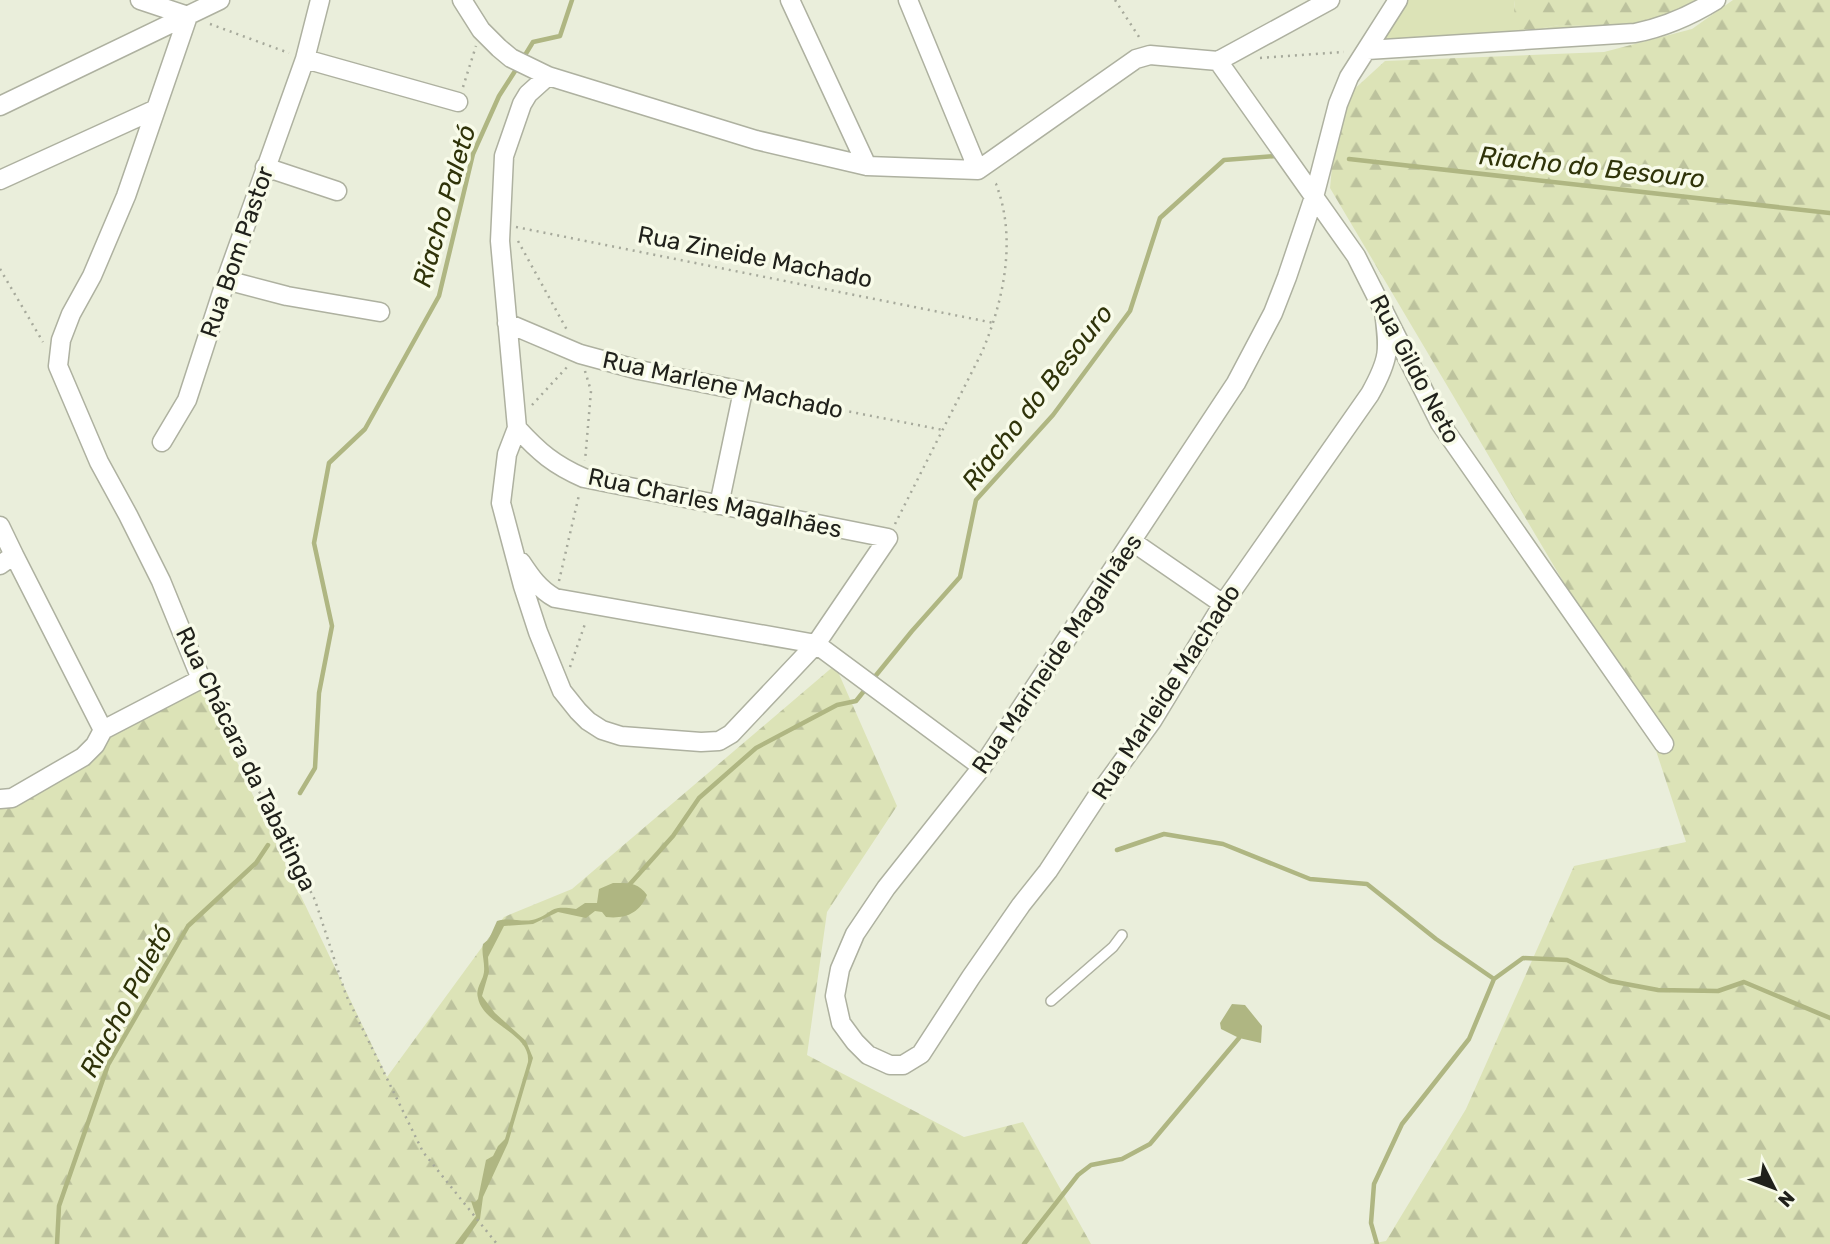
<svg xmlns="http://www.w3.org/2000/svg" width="1830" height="1244" viewBox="0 0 1830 1244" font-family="Rubik,sans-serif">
<defs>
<pattern id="forest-firs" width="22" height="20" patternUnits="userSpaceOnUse" patternTransform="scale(1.75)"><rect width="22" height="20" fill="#dce3b7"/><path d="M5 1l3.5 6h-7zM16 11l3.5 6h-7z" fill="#bcc29d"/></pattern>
</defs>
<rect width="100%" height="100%" fill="#eaeedb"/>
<path fill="#dce3b7" d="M1403,0h112l-1,9 18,21 27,-5 60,2 -231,16 -5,-7z"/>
<path fill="url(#forest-firs)" d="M1515,0h185l-27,19 -54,8 -60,-2 -27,5 -15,-2 -3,-19z
M1733,0h97v1244h-461l17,-3 80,-132 108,-243 112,-24 -39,-119 -317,-535 8,-84 47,-43 219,-9 88,-23z
M835,665l62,141 -70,106 -20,143 157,82 59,-15 68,122h63h-1154v-445l200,-115 187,393 117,-160 68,-28z"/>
<path fill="#afb682" d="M613,883c15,0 25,-1 34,12 -8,19 -22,24 -41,22l-4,-5 -7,-1 -9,7 -28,-6 -25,12 -29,2 -16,31 1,15 -7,24 13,17 31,28 7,17 -25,85 -25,54 -3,22 -17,25h-8l21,-28 -5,-15 4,1 3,-3 8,-39 7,-4 5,-10 7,-7 23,-77c3,-29 -45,-37 -50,-64 -3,-10 5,-17 6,-26 1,-10 -3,-19 -1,-28l6,-5 8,-18c12,-4 23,1 35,-1 22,-5 14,-16 44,-11l9,-6h12l2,-14z
M1232,1004l13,1 17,21 -1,17 -22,-5 -18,-9 -1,-6z"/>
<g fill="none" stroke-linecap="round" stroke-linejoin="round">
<path stroke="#afb682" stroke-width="4.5" d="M522,60l11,-18 27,-6 12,-36
M1349,159l481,54
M873,679l39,-48 48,-54 16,-77 77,-85 77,-104 30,-93 64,-58 52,-4
M300,793l15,-25 4,-75 13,-67 -18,-83 15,-80 36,-34 74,-133 34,-142 26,-58 18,-28
M1117,850l47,-16 59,10 87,35 57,5 69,55 58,40
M630,884l43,-48 26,-38 57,-50 81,-43 19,-4 12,-15
M57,1244l2,-38 49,-141 80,-139 68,-63 12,-18
M1024,1244l54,-69 13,-10 31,-6 28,-15 89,-106
M1377,1244l-6,-21 3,-39 28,-60 67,-85 25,-60 29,-21 44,2 43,21 48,9 60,1 26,-9 86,36"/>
<g stroke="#aeb1a0" stroke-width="12">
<path id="lane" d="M1051,1001l62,-54 9,-12"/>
</g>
<g stroke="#aeb1a0" stroke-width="21">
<path id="street" d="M140,0l48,16
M462,0l19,30 18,18 12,10 37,18 208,64 111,26 111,4 158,-111 14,-4 68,6 112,-61
M790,0l77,166
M908,0l70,170
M1367,50l268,-17c30,-6 55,-17 81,-33
M305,59l153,43
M1218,61l138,195 84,167 224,321
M0,106l220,-106
M265,167l72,24
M0,180l156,-71
M226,280l61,16 93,16
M1384,311c5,40 6,47 -14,83l-147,210 -71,117 -56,77 -48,73 -27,34 -50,72 -50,77 -18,11h-13l-22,-10 -13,-13 -14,-19 -6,-27 5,-27 15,-35 31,-46 96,-121 254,-384 37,-70 14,-36 27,-80 24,-93 11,-27 49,-77
M507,323l73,31 59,16 104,21 -24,114
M517,428c22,24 37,37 67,50l304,60 -72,106 -85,90 -12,7 -18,1 -80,-6 -19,-6 -14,-9 -10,-10 -16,-20 -24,-59 -15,-46 -22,-83 6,-49 10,-26 -17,-187 4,-85 18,-52 6,-10 20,-18
M162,442l25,-42 39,-120 79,-221 15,-59
M0,526l14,29 -14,10
M1133,542l90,62
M521,562c10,15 18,27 34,36l261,46 166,123
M103,730l98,-51 -40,-98 -33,-66 -29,-53 -41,-96 3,-26 10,-26 21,-38 34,-80 62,-180
M0,799l12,-1 71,-41 12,-12 8,-15 -89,-175"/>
</g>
<path stroke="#a6a99b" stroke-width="2.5" stroke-dasharray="2 5" stroke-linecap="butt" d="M1115,0l26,40
M210,24l79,29
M1260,58l84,-6
M463,87l13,-41
M516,227l478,96
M518,241l49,89
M0,269l43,73
M585,371l6,20 -6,70
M760,394l183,36
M532,405l36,-39
M895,524l87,-172c22,-52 35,-114 14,-168l-4,-3
M559,581l20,-86
M570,667l16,-46
M208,692l107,208 31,95 77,157 74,92"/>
<use href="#lane" stroke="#fff" stroke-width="9"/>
<use href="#street" stroke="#fff" stroke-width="18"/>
</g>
<g text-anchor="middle" stroke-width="7" stroke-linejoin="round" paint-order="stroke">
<g font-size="24" fill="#20211b" stroke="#f8fbe9">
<text transform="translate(237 252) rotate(-71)" y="8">Rua Bom Pastor</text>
<text transform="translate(755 257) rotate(11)" y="8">Rua Zineide Machado</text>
<text transform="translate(1415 369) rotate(62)" y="8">Rua Gildo Neto</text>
<text transform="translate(723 385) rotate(12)" y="8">Rua Marlene Machado</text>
<text transform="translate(715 503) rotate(12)" y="8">Rua Charles Magalhães</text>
<text transform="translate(1057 654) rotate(-56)" y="8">Rua Marineide Magalhães</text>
<text transform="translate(1166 692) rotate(-57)" y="8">Rua Marleide Machado</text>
<text transform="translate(246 759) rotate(64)" y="8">Rua Chácara da Tabatinga</text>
</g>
<g font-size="26" font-style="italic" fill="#2f3309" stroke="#f8fbe9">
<text transform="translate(1592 167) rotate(6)" y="9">Riacho do Besouro</text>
<text transform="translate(444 206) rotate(-74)" y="9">Riacho Paletó</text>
<text transform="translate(1037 397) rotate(-52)" y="9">Riacho do Besouro</text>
<text transform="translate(126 1001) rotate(-62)" y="9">Riacho Paletó</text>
</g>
</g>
<g transform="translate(1774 1188) rotate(132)" stroke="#f8fbe9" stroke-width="5" paint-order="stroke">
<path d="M0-5L12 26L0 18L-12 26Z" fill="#20211b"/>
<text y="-10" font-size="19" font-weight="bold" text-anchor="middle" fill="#20211b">N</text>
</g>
</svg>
